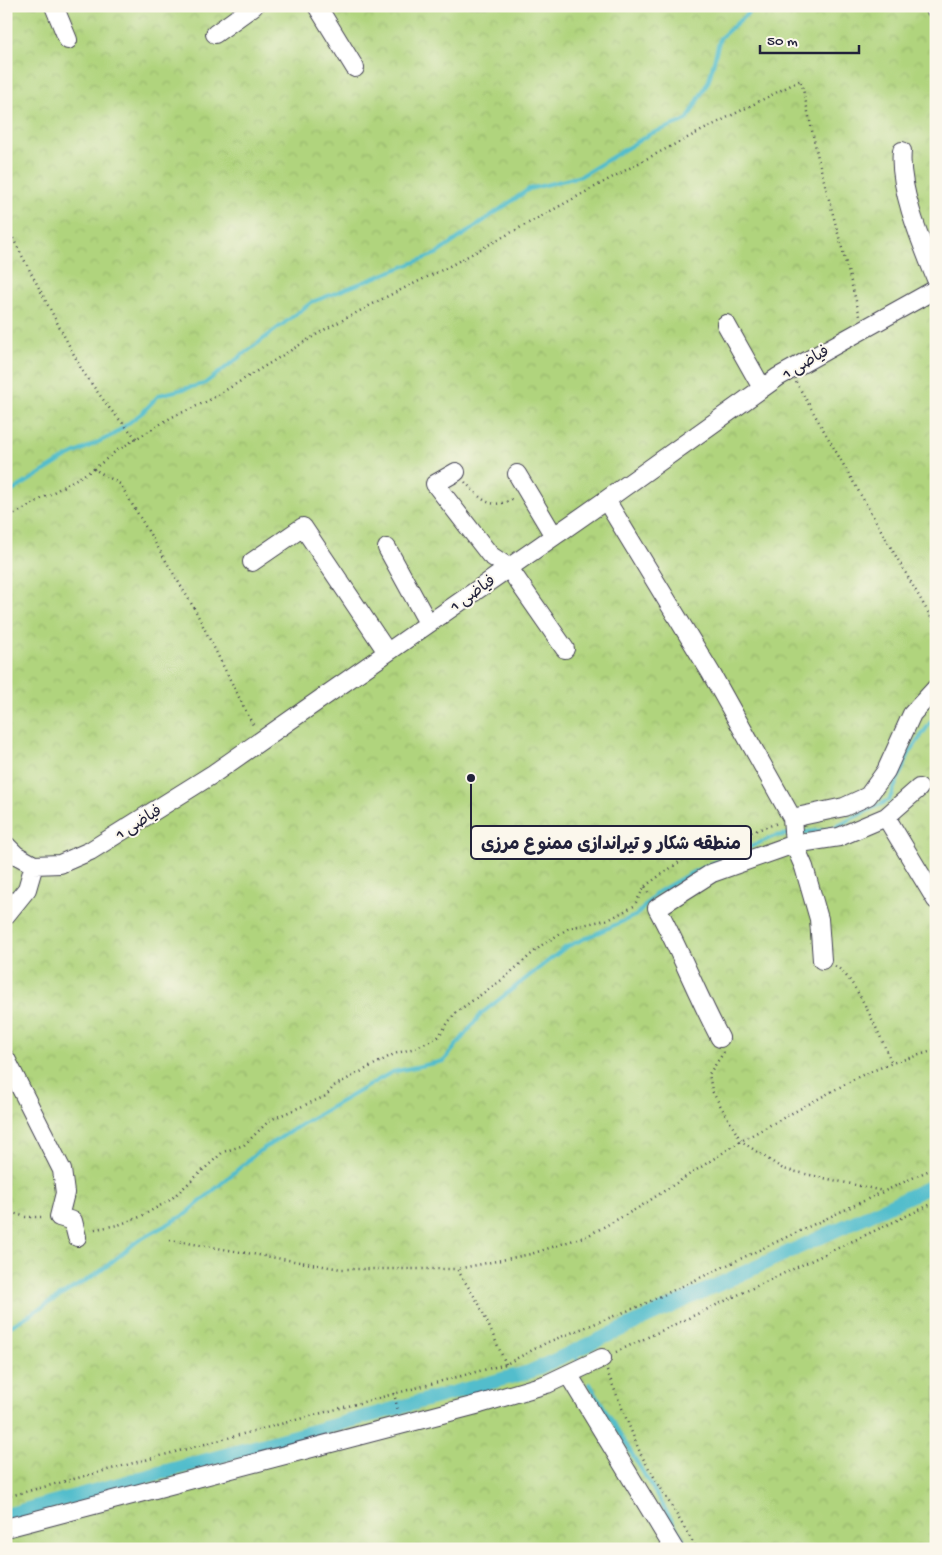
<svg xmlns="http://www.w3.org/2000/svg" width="942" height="1555" viewBox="0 0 942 1555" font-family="'Gochi Hand','Playpen Sans Arabic',sans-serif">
<defs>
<pattern id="park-crowns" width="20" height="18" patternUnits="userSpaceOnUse" patternTransform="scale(1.25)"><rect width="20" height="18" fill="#b0d47d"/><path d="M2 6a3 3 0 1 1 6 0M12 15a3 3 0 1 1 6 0" fill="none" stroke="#97b66d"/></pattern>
</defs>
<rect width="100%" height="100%" fill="#fbf7ec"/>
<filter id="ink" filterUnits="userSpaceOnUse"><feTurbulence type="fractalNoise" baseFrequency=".02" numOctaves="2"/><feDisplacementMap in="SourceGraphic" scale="10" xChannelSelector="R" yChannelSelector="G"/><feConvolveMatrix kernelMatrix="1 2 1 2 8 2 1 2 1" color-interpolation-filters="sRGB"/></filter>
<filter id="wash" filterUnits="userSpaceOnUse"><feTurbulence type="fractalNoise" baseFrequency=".0096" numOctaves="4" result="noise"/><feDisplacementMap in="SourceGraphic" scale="20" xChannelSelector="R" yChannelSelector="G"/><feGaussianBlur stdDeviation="1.12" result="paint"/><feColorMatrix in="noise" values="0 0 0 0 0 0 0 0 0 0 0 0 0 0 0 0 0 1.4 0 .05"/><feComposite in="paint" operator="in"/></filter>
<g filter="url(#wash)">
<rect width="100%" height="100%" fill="#f5ead4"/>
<path fill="url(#park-crowns)" stroke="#697b5c" d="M6,6h930v1543h-930z"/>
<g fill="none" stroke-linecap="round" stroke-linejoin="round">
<path stroke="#52bdcc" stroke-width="4" d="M6,495l59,-37 48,-23 30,-23 16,-17 45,-11 108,-82 124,-48 93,-65 52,-13 69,-42 37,-14 22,-40 11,-42 36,-32
M799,833l32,-4 58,-29 20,-46 27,-40
M6,1329l92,-56 41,-33 47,-26 72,-62 44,-28 90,-52 52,-11 38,-48 84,-66 71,-32 19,-22 35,-20 84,-37 15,-2
M574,1353l5,9
M590,1384l99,165"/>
<path stroke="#52bdcc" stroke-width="14" d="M6,1515l523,-143 407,-188"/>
</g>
</g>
<g filter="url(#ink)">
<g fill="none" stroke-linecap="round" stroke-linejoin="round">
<g stroke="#424052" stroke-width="20">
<path id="minor" d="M54,6l14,34
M317,6l38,62
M933,6l3,4
M215,34l39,-28
M902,151c-4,37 20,93 34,128
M726,324l36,64
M456,472l-21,12 55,71 18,12 57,82
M517,474l37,62
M606,500l105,173 81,145 2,26 10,23 15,52 3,41
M387,548l41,75
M252,562l51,-35 84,125
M886,817l33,-29
M792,818l52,-11 24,-11 18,-25 26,-57 24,-26
M6,845l10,10 18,10 26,-1 30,-13 123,-77 393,-274 172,-123 158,-88
M6,915l21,-26 7,-24
M720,1038c-23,-43 -40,-88 -63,-130l55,-35 82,-29 45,-7 47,-20 50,83
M6,1059l56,111 3,23 -6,24 14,4 4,16
M568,1374l106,175
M6,1528l474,-124 67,-20 55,-26"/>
</g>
<path stroke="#424052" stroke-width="2.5" stroke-dasharray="1 4" stroke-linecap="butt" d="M6,225l77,147 27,37 27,30
M796,382l140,244
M94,469l22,-18 56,-34 36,-16 116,-71 62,-33 60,-29 202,-110 153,-78 17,78 42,158
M465,482c17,18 25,29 49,16
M6,519l88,-50 26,15 74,124 60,119
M645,886l37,-26 52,-22 44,-15
M835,966c21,11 46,73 57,97
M724,1052l-15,22 3,17 29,50 42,28 100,22
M6,1211l20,6h19
M90,1230l28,-5 22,-8 30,-17 53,-48 21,-7 26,-25 56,-24 8,-10 60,-32 21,-6 23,-11 17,-24 48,-34 39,-34 27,-17 41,-9 24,-13 11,-20 4,9
M170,1240l171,29h116
M616,1352l320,-150
M506,1364l-27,-60 -22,-35 74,-15 58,-19 49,-27 103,-67 119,-65 32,-13 44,-13
M607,1371l34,84 56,94
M394,1393l4,18
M6,1497l500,-133 42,-22 94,-37 294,-138"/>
<use href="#minor" stroke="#fff" stroke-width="18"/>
</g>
</g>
<g text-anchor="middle" stroke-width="4" stroke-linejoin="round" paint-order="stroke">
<g font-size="16" fill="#22223b" stroke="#fbf7ec">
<text transform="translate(805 361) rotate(-30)" y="6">فیاضی 1</text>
<text transform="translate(472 592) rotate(-35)" y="6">فیاضی 1</text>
<text transform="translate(138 821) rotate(-32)" y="6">فیاضی 1</text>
</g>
</g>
<path fill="none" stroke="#22223b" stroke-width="2" d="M471 778L471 843"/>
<circle fill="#22223b" stroke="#fbf7ec" stroke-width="2" cx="471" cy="778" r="5"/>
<rect fill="#fbf7ec" stroke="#22223b" stroke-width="2" x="471" y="826" width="280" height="33" rx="5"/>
<g font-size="18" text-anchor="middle" font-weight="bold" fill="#22223b">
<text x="611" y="849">منطقه شکار و تیراندازی ممنوع مرزی</text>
</g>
<rect width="942" height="1555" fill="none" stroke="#fbf7ec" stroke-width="25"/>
<path d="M760 45v8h99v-8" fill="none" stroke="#22223b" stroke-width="2.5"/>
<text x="767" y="45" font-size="15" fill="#22223b" stroke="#fbf7ec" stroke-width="4" paint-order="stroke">50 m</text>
</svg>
